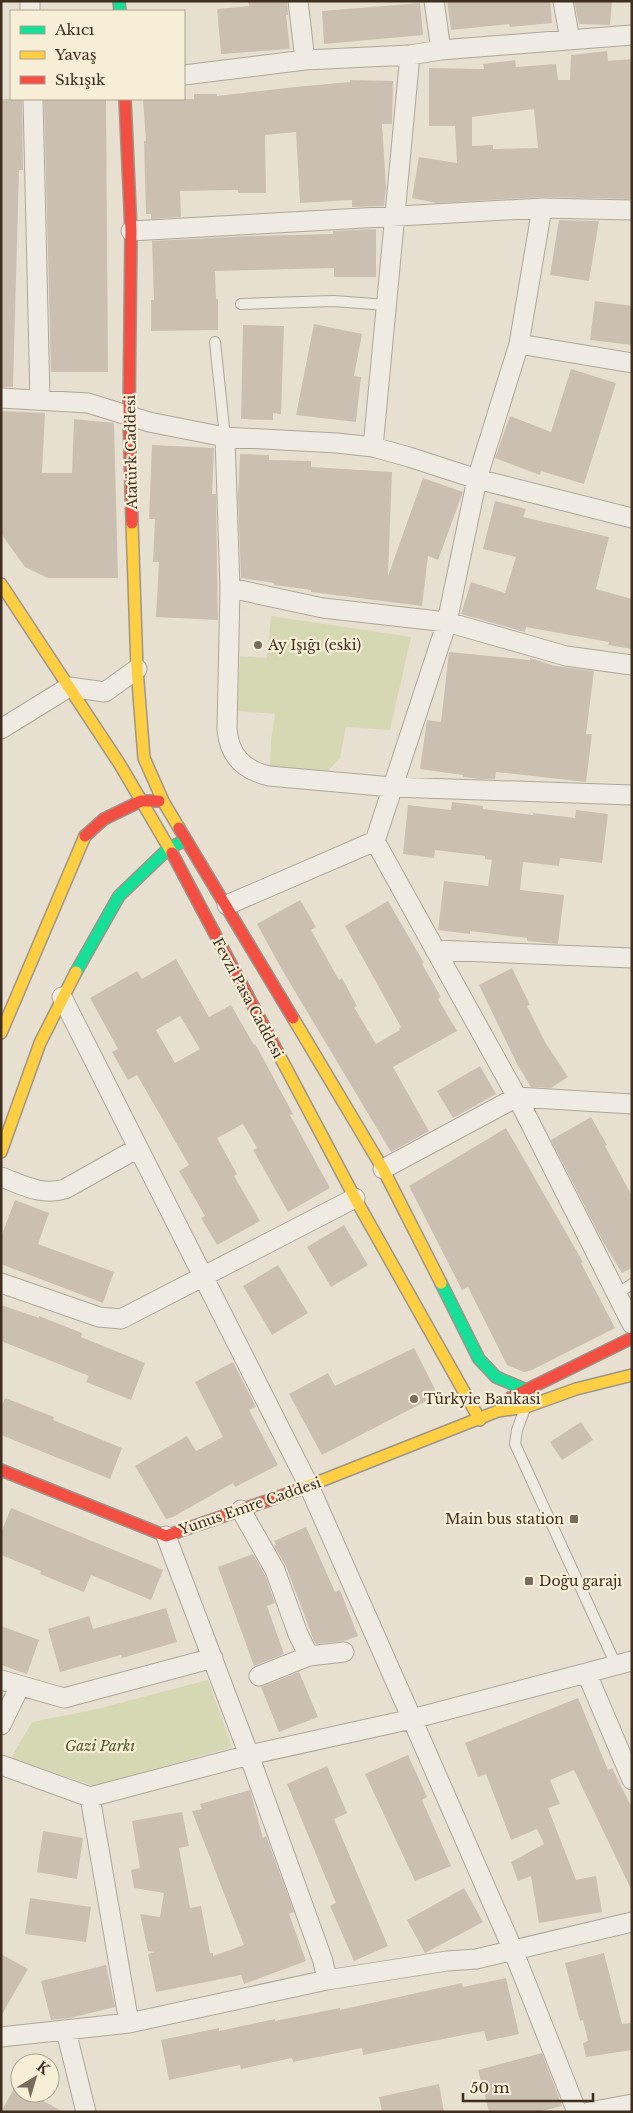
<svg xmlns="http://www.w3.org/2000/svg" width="633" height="2113" viewBox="0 0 633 2113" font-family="'Libre Baskerville',serif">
<rect width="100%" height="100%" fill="#e7e0d1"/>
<path fill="#d6d7b3" d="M271,616l140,21 -21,93 -44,-3 -6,31 -14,15c-19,-3 -38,-2 -56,-7l1,-26 4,-26 -38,-3 3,-55 27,2z
M208,1680l24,67 -138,39 -83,-28 21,-36 65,-13z"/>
<path fill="#cbbfb2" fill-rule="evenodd" d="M248,1h39l1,14h-2l4,34 -69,5 -4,-45 32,-3z
M447,1h103l2,22 -42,4 -1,-3 -58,6z
M574,1h38l-2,24 -31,-1z
M420,3l3,32 -99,9 -2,-33z
M607,51l1,10 24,-2v140l-91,-2 -104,6 -25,-5 7,-41 38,6 -2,-37h-26v-58l55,1 -1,-5 32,-4 1,7 40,-3 2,16h12l1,-25zM534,109l4,39 -45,1v-4l-21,1v-29z
M350,80l43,1 -1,43h-10l4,63 -2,19 -32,1v-7l-52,3 -4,-71 -31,3 1,58h-28v-3l-58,1 1,26 -30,2v-5h-5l-2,-73h2l-3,-42h51v-5h23v2l78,-9 55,-5z
M1,99h21l1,71h-4l-6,217h-12z
M44,99h62l2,273h-57z
M559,220l40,1 -10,60 -39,-6z
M376,229v48h-42v-9l-119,3 1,28h2v31l-67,1v-31h3l-2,-59 98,-5 83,-2v-3z
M595,301l37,5v39l-42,-5z
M314,324l48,10 -8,42 7,1 -5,45 -60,-7z
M243,325l41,1 -3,88 -8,-1v7l-32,-1z
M571,369l45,14 -32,101 -43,-13 -1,4 -45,-17 15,-42 41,16z
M1,411l44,2 -3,60h30l2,-54 40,4 4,155h-70l-23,-11 -21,-29 -3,-6z
M152,445l62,3 -2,46h4l2,126 -62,-3 3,-55h-6l2,-43h-6z
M240,454l29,1v5l42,1v6l81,5 -4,104 35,-98 40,14 -25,68 -10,-4 -6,50 -111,-14v-2l-37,-5v-2l-33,-5 -3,-82z
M495,501l31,8 -3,8 86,20 -13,52 36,10v50l-24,-4 1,-3 -83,-15 -1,5 -64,-18 10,-32 34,11 11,-36 -33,-8z
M449,652l81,8v-2l25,8 39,5 -8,63h6l-6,48 -90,-10 -1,7h-15l-17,-2v-2l-43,-6 7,-49 14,2z
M452,802l31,4v3l50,6v-2l42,5 1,-8 32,4 -6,49 -42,-5 -1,8 -36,-4 -3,28 44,5 -6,49 -31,-3v-3l-57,-7v3l-32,-4 6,-49 44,5 4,-26 -7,-1v-3l-50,-6 -1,8 -31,-4 5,-49 43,5z
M300,900l16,27 -5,3 28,50 3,-2 15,28 -3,1 22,37 24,-14 -1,-2 2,-1 -56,-101 43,-25 36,62 -2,1 19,33 -3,2 19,32 -64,36 36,64 -38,21 -110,-184 -24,-44z
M176,959l33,58 22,-12 23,40 1,-1 3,5 35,65 -3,1 40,73 -42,24 -35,-62 4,-2 -14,-24 -26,14 20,36 -3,2 26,45 -43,24 -16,-27 4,-2 -26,-45 10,-6 -52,-90 -9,5 -16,-28 6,-3 -28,-51 47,-27 5,8zM180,1016l20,33 -25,14 -19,-33z
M512,968l18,37 -3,1 18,36 23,35 -17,11 -20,-1 -14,-23 -38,-79z
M480,1066l16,28 -43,24 -16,-27z
M591,1117l16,28 -2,1 27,50v72l-10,5 -20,-33 -51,-100z
M506,1128l77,134 -2,1 34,65 -83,42 -8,2 -17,-7 -39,-78 -6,3 -53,-104z
M15,1200l34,13 -11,31 76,28 -11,31 -102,-39v-27z
M344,1225l24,40 -37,22 -24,-40z
M278,1265l30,48 -36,22 -29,-49z
M1,1305l38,13v-2l43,17 -1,4 64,26 -14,37 -45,-18 3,-6 -88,-35z
M414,1348l24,47 -116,60 -33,-61 39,-21 7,13z
M233,1362l23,45 -7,3 29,55 -43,22 -2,-4 -60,34 -7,2 -31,-53 52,-30 9,15 27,-14 -28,-55z
M5,1398l49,19 -1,3 69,28 -12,31 -109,-44v-27z
M581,1422l12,18 -31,20 -12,-18z
M11,1508l152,62 -12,30 -60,-25 -7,17 -44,-18 1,-3 -40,-16v-22z
M306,1527l29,65 5,-2 18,46 -14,5 -28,3 -2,-3 -28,-75 -12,-20 2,-1 -2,-4z
M253,1554l12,21 10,28 -8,3 17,48 -30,12 -36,-99z
M166,1608l11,34 -55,16 -1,-3 -61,17 -12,-43 41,-13 4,13z
M1,1626l38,14 -12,34 -26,-9z
M299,1672l19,45 -39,15 -18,-45z
M578,1698l30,72 4,-2 20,40v83l-58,-121 -24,10 10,24 -12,4 28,72 20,-4 6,36 -63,11 -8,-47 -13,5 -7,-19 33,-18 -7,-15 -26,11 -25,-66 -8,3 -13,-34z
M408,1755l19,42 -5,3 29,66 -36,15 -50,-107z
M327,1766l20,47 -13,6 54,127 -34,15 -24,-55 6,-3 -49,-119z
M250,1790l13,48 3,-2 28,76 -5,2 17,47 -62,23 -3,-9 -85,17 -8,-38 7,-2 -7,-1 -8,-37 20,3 4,-24 -30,-5 -3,-18 9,-2 -8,-47 50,-9 7,34 -10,2 11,60 11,-2 9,47h3v3l31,-11 -52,-134 10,-2 -2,-5z
M43,1831l40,7 -6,41 -40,-7z
M464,1888l19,34 -58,31 -18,-33z
M30,1898l61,9 -5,35 -61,-8z
M604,1953l18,71 10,-1v27l-46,7 -3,-14 5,-2 -5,-21 -3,1 -15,-58z
M1,1954l27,15 -27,47z
M106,1965l9,42 -45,11 -19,2 -10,-39z
M506,1978l13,56 -32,7 -3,-10 -121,24 -1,-7 -69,14 -1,-4 -51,11 -1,-4 -71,15 -8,-40 58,-12v3l56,-12v2l65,-13v2l122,-27 1,4z
M542,2053l20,53 -24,6h-49l-11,-42z
M439,2084l5,28h-62l-3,-15z
M16,2085l4,3v5h10l33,19h-62z"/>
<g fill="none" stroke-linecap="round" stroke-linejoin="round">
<g stroke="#ada599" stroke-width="12">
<path id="lane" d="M241,304l93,-3 52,4
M215,342l10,95
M617,1294l15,-10
M524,1411l-7,19 -2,14 101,221"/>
</g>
<g stroke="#ada599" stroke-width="21">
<path id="street" d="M30,1v10
M298,1l7,59
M434,1l7,49
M563,1l7,39
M184,75l121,-15 105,-5 31,-5 191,-15
M33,99l7,301
M542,208l-23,136 -42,135 -30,143 -72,219 142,256 115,227
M131,231l411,-23 90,2
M519,344l113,19
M1,398l87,5 61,19 76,15 112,6 36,4 36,10 68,22 155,39
M225,437l5,151 -3,141c2,26 16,41 42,47l123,11 240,8
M373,447l37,-392
M230,588l93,20 124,14 119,34 66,9
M1,729l68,-42 36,5 32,-23
M227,905l148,-64
M435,950l197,8
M62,997l247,489 103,233 220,-58
M383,1169l134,-72 115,7
M1,1177c22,8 40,19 64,12l73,-41
M1,1283l98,34 22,2 234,-121
M241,1510l34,60 23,64 11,22 35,-4
M166,1536l83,219 74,206 4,19 120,-19 29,-2 156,-37
M587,1674l45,106
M259,1676l50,-20
M1,1680l63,18 149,-40
M1,1725l19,-39
M1,1765l89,32 159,-42 163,-36 101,231 64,162
M90,1797l39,226
M66,2031l20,81
M1,2037l128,-14 198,-43
M589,2112l43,-8"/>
</g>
<g stroke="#9c958a" stroke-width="14">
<path id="fast" d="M119,1l1,10
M76,972l43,-76 50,-48 15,-7
M441,1283l38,76 17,18 28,12"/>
</g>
<g stroke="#9c958a" stroke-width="14">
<path id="slow" d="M132,523l5,146 7,89 19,43 16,27
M1,584l118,179 53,90
M293,1018l90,151 58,114
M1,1033l84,-197
M277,1051l78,147 125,222
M1,1152l39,-109 36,-71
M298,1490l200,-79 28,-4 50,-18 56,-14"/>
</g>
<g stroke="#9c958a" stroke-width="14">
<path id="jam" d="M125,99l6,132 -2,185 3,107
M179,828l114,190
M85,836l19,-17 37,-18h18
M172,853l105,198
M510,1398l122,-60
M1,1470l165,66 132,-46"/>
</g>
<use href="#lane" stroke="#efebe3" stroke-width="10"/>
<use href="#street" stroke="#efebe3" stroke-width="19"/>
<use href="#fast" stroke="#16e098" stroke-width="11"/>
<use href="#slow" stroke="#ffcf43" stroke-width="11"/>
<use href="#jam" stroke="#f24e42" stroke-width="11"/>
</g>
<g fill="#786c5e" stroke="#f7eed8" stroke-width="2">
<circle cx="258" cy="645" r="5"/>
<circle cx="414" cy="1399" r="5"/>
<rect x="569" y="1514" width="10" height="10" rx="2.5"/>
<rect x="524" y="1576" width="10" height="10" rx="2.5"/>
</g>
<g text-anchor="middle" stroke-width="4.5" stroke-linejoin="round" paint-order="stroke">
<g font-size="14" fill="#3d2e20" stroke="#f7eed8">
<text transform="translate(131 452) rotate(-91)" y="5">Atatürk Caddesi</text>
<text transform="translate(248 998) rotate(62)" y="5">Fevzi Pasa Caddesi</text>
<text transform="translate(250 1506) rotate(-19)" y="5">Yunus Emre Caddesi</text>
</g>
<g font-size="14" fill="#3d2e20" stroke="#f7eed8" text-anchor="start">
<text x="268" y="650">Ay Işığı (eski)</text>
<text x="424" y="1404">Türkyie Bankasi</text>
<text x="564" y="1524" text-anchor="end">Main bus station</text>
<text x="539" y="1586">Doğu garajı</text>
</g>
<g font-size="14" font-style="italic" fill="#4d5a26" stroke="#f7eed8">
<text x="100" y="1751">Gazi Parkı</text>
</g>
</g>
<rect width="633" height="2113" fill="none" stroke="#3d2e20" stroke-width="5"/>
<rect x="10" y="10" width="175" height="90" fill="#f7eed8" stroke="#ada18e"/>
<rect x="20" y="26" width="25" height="8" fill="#16e098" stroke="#ada18e"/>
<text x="55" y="35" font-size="15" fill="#3d2e20">Akıcı</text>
<rect x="20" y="51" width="25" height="8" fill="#ffcf43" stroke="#ada18e"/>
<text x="55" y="60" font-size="15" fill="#3d2e20">Yavaş</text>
<rect x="20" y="76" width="25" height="8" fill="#f24e42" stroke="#ada18e"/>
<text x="55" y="85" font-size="15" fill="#3d2e20">Sıkışık</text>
<g transform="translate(35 2078) rotate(38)"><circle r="24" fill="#f7eed8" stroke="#ada18e"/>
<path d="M0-4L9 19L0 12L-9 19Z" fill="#786c5e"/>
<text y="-8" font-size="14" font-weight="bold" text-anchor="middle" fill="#3d2e20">K</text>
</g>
<path d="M463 2093v8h130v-8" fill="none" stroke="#3d2e20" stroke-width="2.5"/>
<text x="470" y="2093" font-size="15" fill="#3d2e20" stroke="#f7eed8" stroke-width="4" paint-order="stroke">50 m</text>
</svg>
